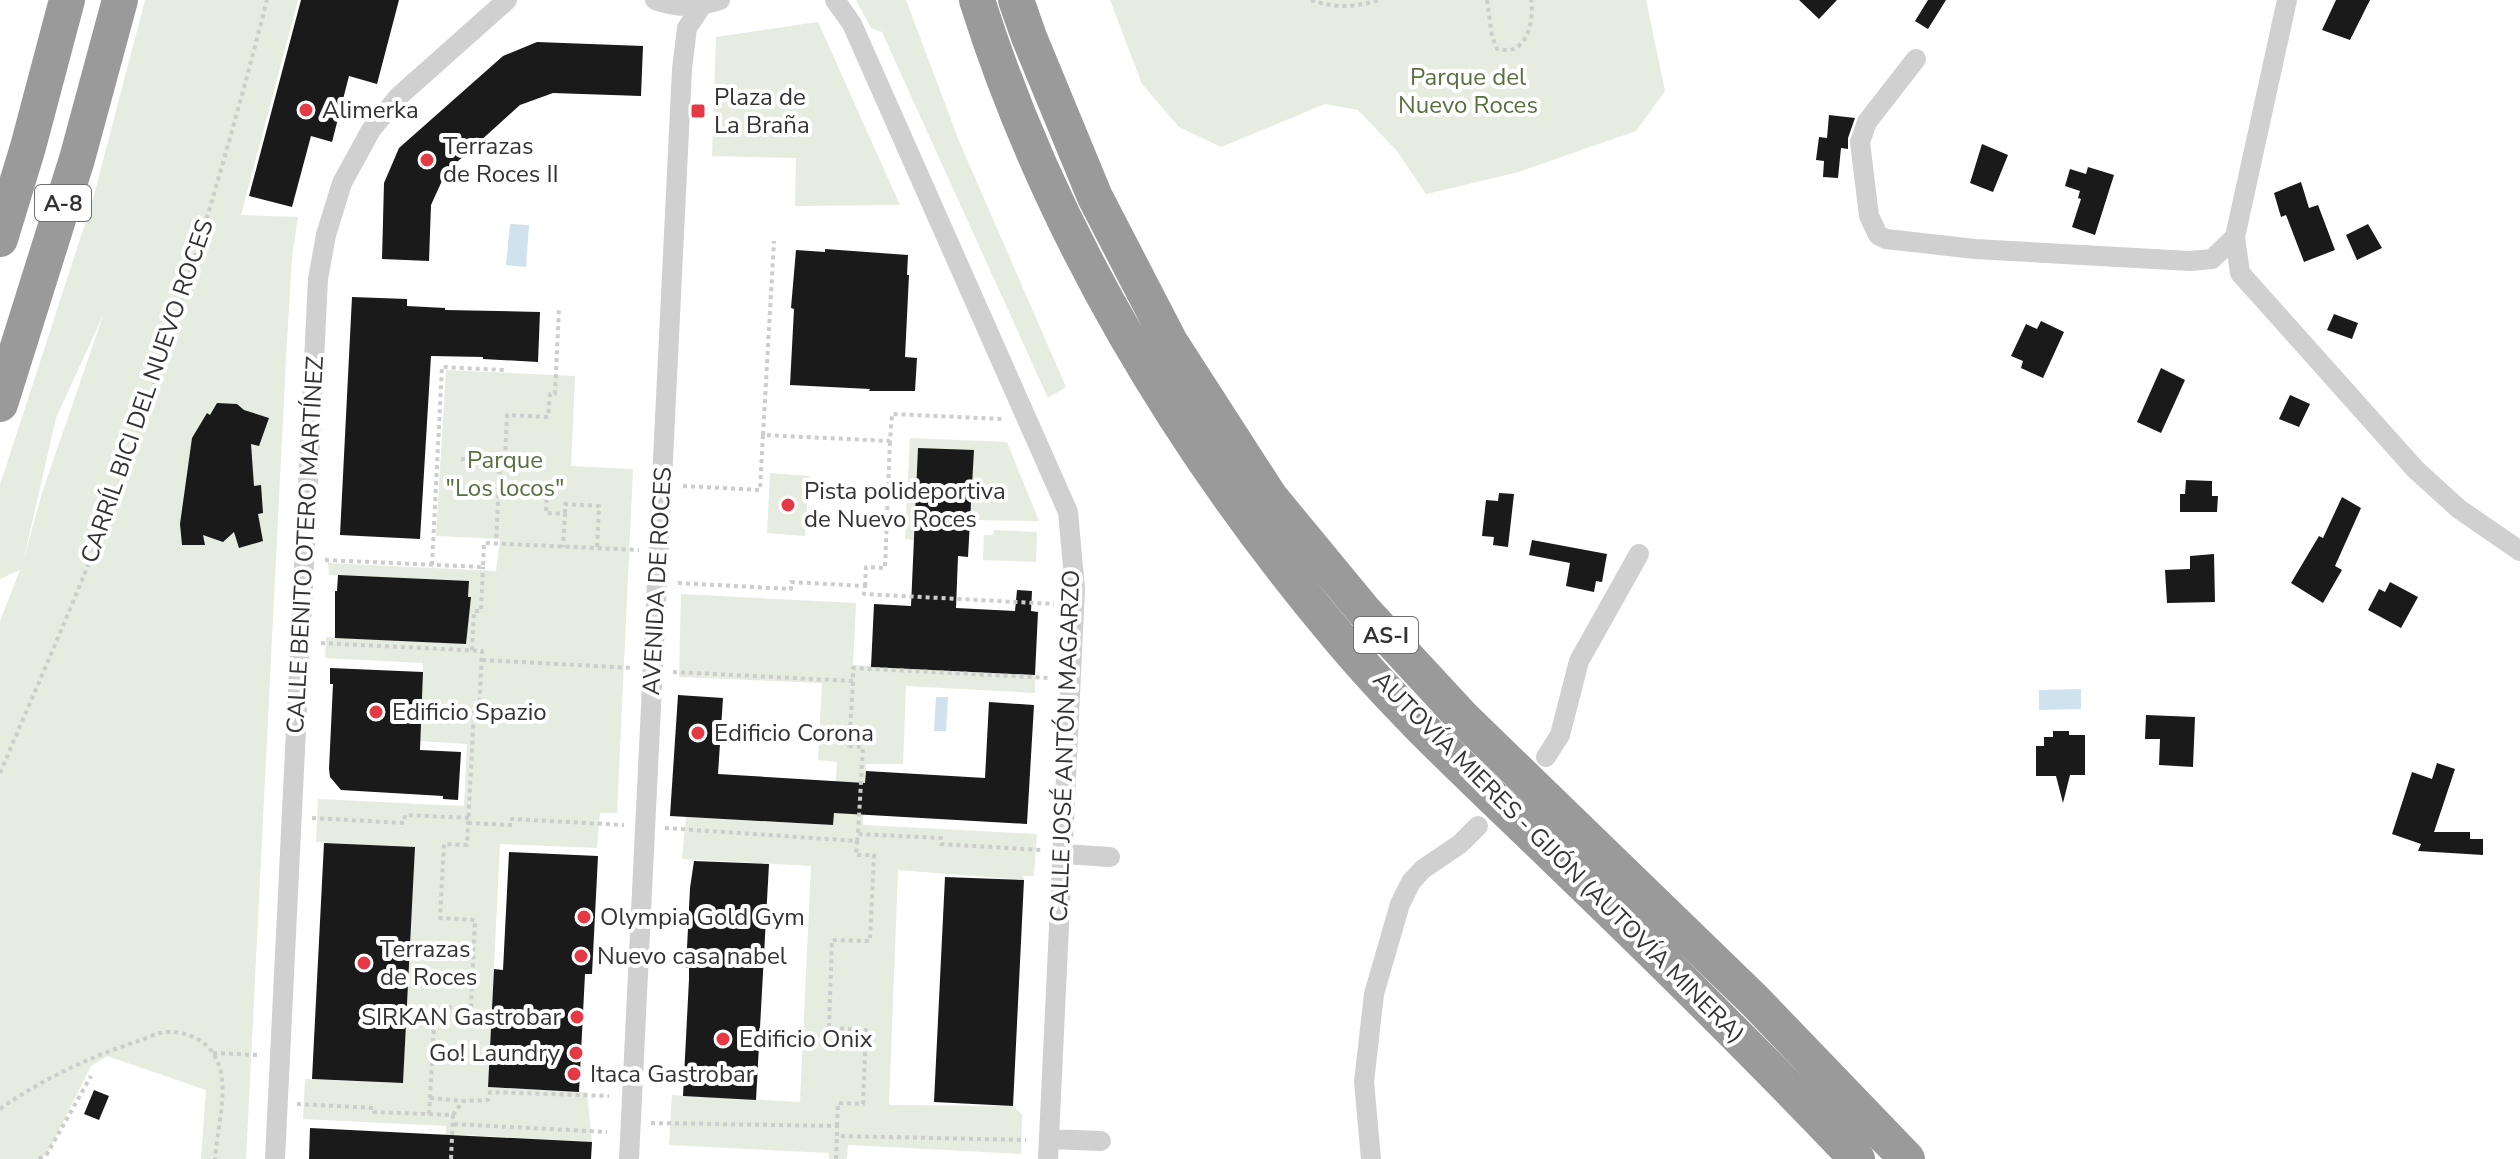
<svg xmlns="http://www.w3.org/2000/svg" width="2520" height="1159" viewBox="0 0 2520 1159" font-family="'Nunito Sans',sans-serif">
<rect width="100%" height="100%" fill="#fff"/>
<path fill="#e6ecdf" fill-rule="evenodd" d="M145,0h153l-57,215 57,2 -6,40 -6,101 -40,801h-45l5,-69 -99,-34 -16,10 -44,88 -8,5h-39v-538l20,-51 -20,9v-94l93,-286zM104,313l-62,180 -19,69 33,-144z
M856,0h50l53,141 107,246 -18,11 -166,-366 -11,-4z
M1110,0h536l19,91 -29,40 -121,42 -89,21 -29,-43 -39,-41 -33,-6 -104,43 -42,-20 -37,-43z
M817,22h1l82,183 -105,1 1,-48 -84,-2 4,-119z
M446,370l129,6 -4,90 62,3 -16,344h-17l-3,35 -97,-4 -12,243 99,5 5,50 -131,-7 -16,24 1,-33 -143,-7 2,-40 98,4 12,-235 -99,-6 2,-43 146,7 3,-62 -47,-3 3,-78 -98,-5 1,-21 140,7 3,-63 -140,-6 -1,-12 168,8 4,-32 -64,-3z
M910,438l97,4 32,79 -69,-1 3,-69 -54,-3 -5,92 -9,-1z
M770,473l39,3 -4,60 -38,-3z
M994,530l43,2 -1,30 -53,-2 1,-25h9z
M681,594l175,9 -3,62 182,10v18l-129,-7 -3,78h-37l-3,61 174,9 -3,42h-11l1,4 -126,-10 -9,235 124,1 9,8 -1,40 -173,-9 -1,14h-18v-6l-160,-8 3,-50 128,7 11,-236 -129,-7 4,-42 147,8 4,-63 -19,-2 4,-77 -143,-6z"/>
<path fill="#cfe2ee" d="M510,224l19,1 -3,42 -20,-2z
M2081,689v20l-42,1v-20z
M936,697h12l-2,34h-12z"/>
<path fill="#1a1a1a" d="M301,0h98l-22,84 -28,-8 -17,66 -21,-6 -19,71 -43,-11z
M1799,0h38l-18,19z
M1928,0h18l-18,29 -13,-8z
M2336,0h34l-20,40 -28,-10z
M537,42l106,4 -2,50 -88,-3 -33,12 -74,67 -15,33 -2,56 -47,-2 2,-76 15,-35 104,-92z
M1829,115l26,3 -7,20v11l-7,-1 -3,30 -15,-1 1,-16 -8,-1 3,-23 8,1z
M1982,144l26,11 -15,37 -23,-9z
M2088,167l26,8 -19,60 -23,-8 9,-28 -3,-1 2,-7 -15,-5 5,-17 16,5z
M2301,182l8,26 9,-3 17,45 -31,12 -18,-47 -5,2 -7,-24z
M2368,224l14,24 -25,12 -11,-25z
M825,249l83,6 -1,20h2l-4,82 12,1 -2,33h-46l1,-2 -80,-4 4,-76 -3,-1 5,-58 29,2z
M352,297l55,2v7l38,2v2l95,2 -2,50 -55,-3v-2l-52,-1 -11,183 -80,-4z
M2334,314l24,9 -6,16 -25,-9z
M2041,321l23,11 -21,46 -22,-10 2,-7 -12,-5 15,-32 11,5z
M2161,368l24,12 -24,53 -24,-11z
M2290,395l20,9 -11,23 -20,-8z
M217,403l20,1 7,6 25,8 -10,28 -8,-2 3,42 7,-1 2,28 -5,1 5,27 -24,7 -5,-16 -11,10 -20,-7 2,10h-23l-2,-21 12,-86 15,-25 3,2z
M918,448l56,2 -6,107 -10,-1 -2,52 59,3 2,-21 15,1 -1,20 7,1 -3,63 -164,-8 3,-63 37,2z
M2186,480l26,1v15h6l-1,16h-37v-18h5z
M1499,493l15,1 -6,53 -15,-2 1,-8 -12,-1 4,-36 12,1z
M2342,497l19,11 -26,58 7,4 -19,33 -32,-20 28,-47 4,2z
M1532,540l75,14 -5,28 -6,-1 -2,11 -28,-6 4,-23 -41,-8z
M2214,554l1,48 -48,1 -2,-33 25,-1v-13z
M338,575l131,6 -1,16h3l-5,47 -131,-6v-47h2z
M2390,582l28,15 -17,31 -33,-18 11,-21 6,3z
M330,668l93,4 -3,78 41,2 -3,48 -15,-1v-3l-102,-6 -11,-13 -1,-8 4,-85h-3z
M678,695l45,3 -5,76 147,9 1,-12 119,7 4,-76 45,3 -7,119 -193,-11 -1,12 -163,-9z
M2146,715l49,2 -2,50 -34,-2 1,-26h-15z
M2053,731h16v4h16v40h-15l-7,28 -7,-27h-20v-30h8v-9h9z
M2437,763l18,6 -21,63h36v7h13v16l-65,-4 3,-7 -29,-10 20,-62 20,7z
M324,843l91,4 -12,236 -91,-4z
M509,852l89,4 -6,118h-7l-6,118 -91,-5 6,-118 9,1z
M694,861l75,3 -13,236 -73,-4 6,-117v-11h-3l4,-80z
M945,877l79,3 -11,226 -79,-4z
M94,1090l15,6 -10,24 -15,-6z
M310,1128l282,14 -1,17h-282z"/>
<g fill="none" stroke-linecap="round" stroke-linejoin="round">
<path stroke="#cdcdcd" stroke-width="4" stroke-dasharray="4 4" stroke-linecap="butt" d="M1311,0c24,8 43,8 67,0
M1487,0l5,36 5,13c4,0 9,2 13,1 20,-4 24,-35 21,-50
M763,435l11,-194
M461,459l39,2 -4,83
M500,461h5l2,-46 41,2 2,-23h5l4,-86
M683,486l77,4 3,-55 127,6 2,-27 110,5
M498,489l49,3 -1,21 19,1 -2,33
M565,513v-9l34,2 -2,42
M325,560l158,7 1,-24 155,7
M432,565l10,-198 62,3
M678,583l113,6v-7l74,4 -1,8 190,10
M865,586l1,-19 19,1 5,-127
M321,643l161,8 -3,61h-5l-7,133 -23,-1 -4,74 35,2 -4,88 -36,-1 -6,108
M472,650l2,-39h7l2,-44
M482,660l151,8
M673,672l180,9v-13l197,10
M853,682l-4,64 14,1 -5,87
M0,773c31,-73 63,-145 92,-218 70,-181 127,-367 175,-555
M312,818l92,5 1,-8 64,3
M468,823l44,2v-6l112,6
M665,828l192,13 1,-7 83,4v6l100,6
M213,1053l44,2
M430,1098l33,3
M297,1104l77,4v4l79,3 -2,44
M0,1109c42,-30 90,-52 138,-68 9,-3 20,-9 29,-9 27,-1 49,14 54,41 5,27 -4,59 -6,86
M453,1115l10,-14 25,-1 2,-8 119,4
M651,1123l186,3v10l189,4
M454,1124l153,8
M837,1126l1,-23 25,1 3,-74 -37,-2 3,-88 38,1 4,-86h-18l1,-14
M39,1159l8,-5 44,-78
M836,1159l1,-23"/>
<path stroke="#d0d0d0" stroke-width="20" d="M655,0c23,8 41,8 65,0
M835,0l17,24 216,488 7,77 -27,570
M2287,0l-52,237 5,36 176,197 43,39 61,42
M1916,59l-49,63 -7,20 9,74 9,19 8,4 89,10 215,12 22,-2 23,-22
M1546,757l14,-22 19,-74 60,-107
M1063,854l47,3
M1049,1139l52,2
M275,1159l43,-880 8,-44 16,-52 29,-53 27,-33 109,-97
M629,1159l53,-1090 5,-41 14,-21
M1371,1159l-7,-77 10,-88 26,-90 11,-22 12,-13 37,-25 18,-18"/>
<path stroke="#9a9a9a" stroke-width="36" d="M977,0c73,232 203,448 359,634 67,81 147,153 223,227 101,97 201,196 298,298
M1016,0l13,37 66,160 75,145 100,155 94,114 99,107 291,282 153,159
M0,239l28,-92 39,-147
M0,404l77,-245 43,-159"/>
</g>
<g fill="#e63946" stroke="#fff" stroke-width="3">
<circle cx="306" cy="110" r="8"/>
<rect x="690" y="103" width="16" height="16" rx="4"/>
<circle cx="427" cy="160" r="8"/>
<circle cx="788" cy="505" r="8"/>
<circle cx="376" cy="712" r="8"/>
<circle cx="698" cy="733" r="8"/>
<circle cx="584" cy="917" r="8"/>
<circle cx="581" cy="956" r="8"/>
<circle cx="364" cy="963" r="8"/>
<circle cx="577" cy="1017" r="8"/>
<circle cx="723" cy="1039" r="8"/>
<circle cx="576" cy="1053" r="8"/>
<circle cx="574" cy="1074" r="8"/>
</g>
<g text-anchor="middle" stroke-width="8" stroke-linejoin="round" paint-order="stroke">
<g fill="#fff" stroke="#707070" stroke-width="2">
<rect x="35" y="185" width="56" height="36" rx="6"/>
<rect x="1354" y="617" width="64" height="36" rx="6"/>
</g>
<g font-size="22" font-weight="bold" fill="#333">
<text x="63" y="211">A-8</text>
<text x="1386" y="643">AS-I</text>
</g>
<g font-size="24" fill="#56703f" stroke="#fff">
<text x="1468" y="85">Parque del<tspan x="1468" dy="28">Nuevo Roces</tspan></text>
<text x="505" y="468">Parque<tspan x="505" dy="28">"Los locos"</tspan></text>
</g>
<g font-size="24" fill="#333" stroke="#fff" text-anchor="start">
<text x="714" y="105">Plaza de<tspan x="714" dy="28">La Braña</tspan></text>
<text x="322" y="118">Alimerka</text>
<text x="443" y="154">Terrazas<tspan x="443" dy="28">de Roces II</tspan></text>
<text x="804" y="499">Pista polideportiva<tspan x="804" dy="28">de Nuevo Roces</tspan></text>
<text x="392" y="720">Edificio Spazio</text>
<text x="714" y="741">Edificio Corona</text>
<text x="600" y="925">Olympia Gold Gym</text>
<text x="380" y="957">Terrazas<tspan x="380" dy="28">de Roces</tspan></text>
<text x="597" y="964">Nuevo casa nabel</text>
<text x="561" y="1025" text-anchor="end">SIRKAN Gastrobar</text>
<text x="739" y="1047">Edificio Onix</text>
<text x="560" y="1061" text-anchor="end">Go! Laundry</text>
<text x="590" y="1082">Itaca Gastrobar</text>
</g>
<g font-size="24" fill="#333" stroke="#fff">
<text transform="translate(147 391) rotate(-71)" y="8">CARRÍL BICI DEL NUEVO ROCES</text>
<text transform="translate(305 545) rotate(-87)" y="8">CALLE BENITO OTERO MARTÍNEZ</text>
<text transform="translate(657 581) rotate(-87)" y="8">AVENIDA DE ROCES</text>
<text transform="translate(1065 746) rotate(-88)" y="8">CALLE JOSÉ ANTÓN MAGARZO</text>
<text transform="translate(1559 857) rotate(45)" y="8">AUTOVÍA MIERES - GIJÓN (AUTOVÍA MINERA)</text>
</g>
</g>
</svg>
